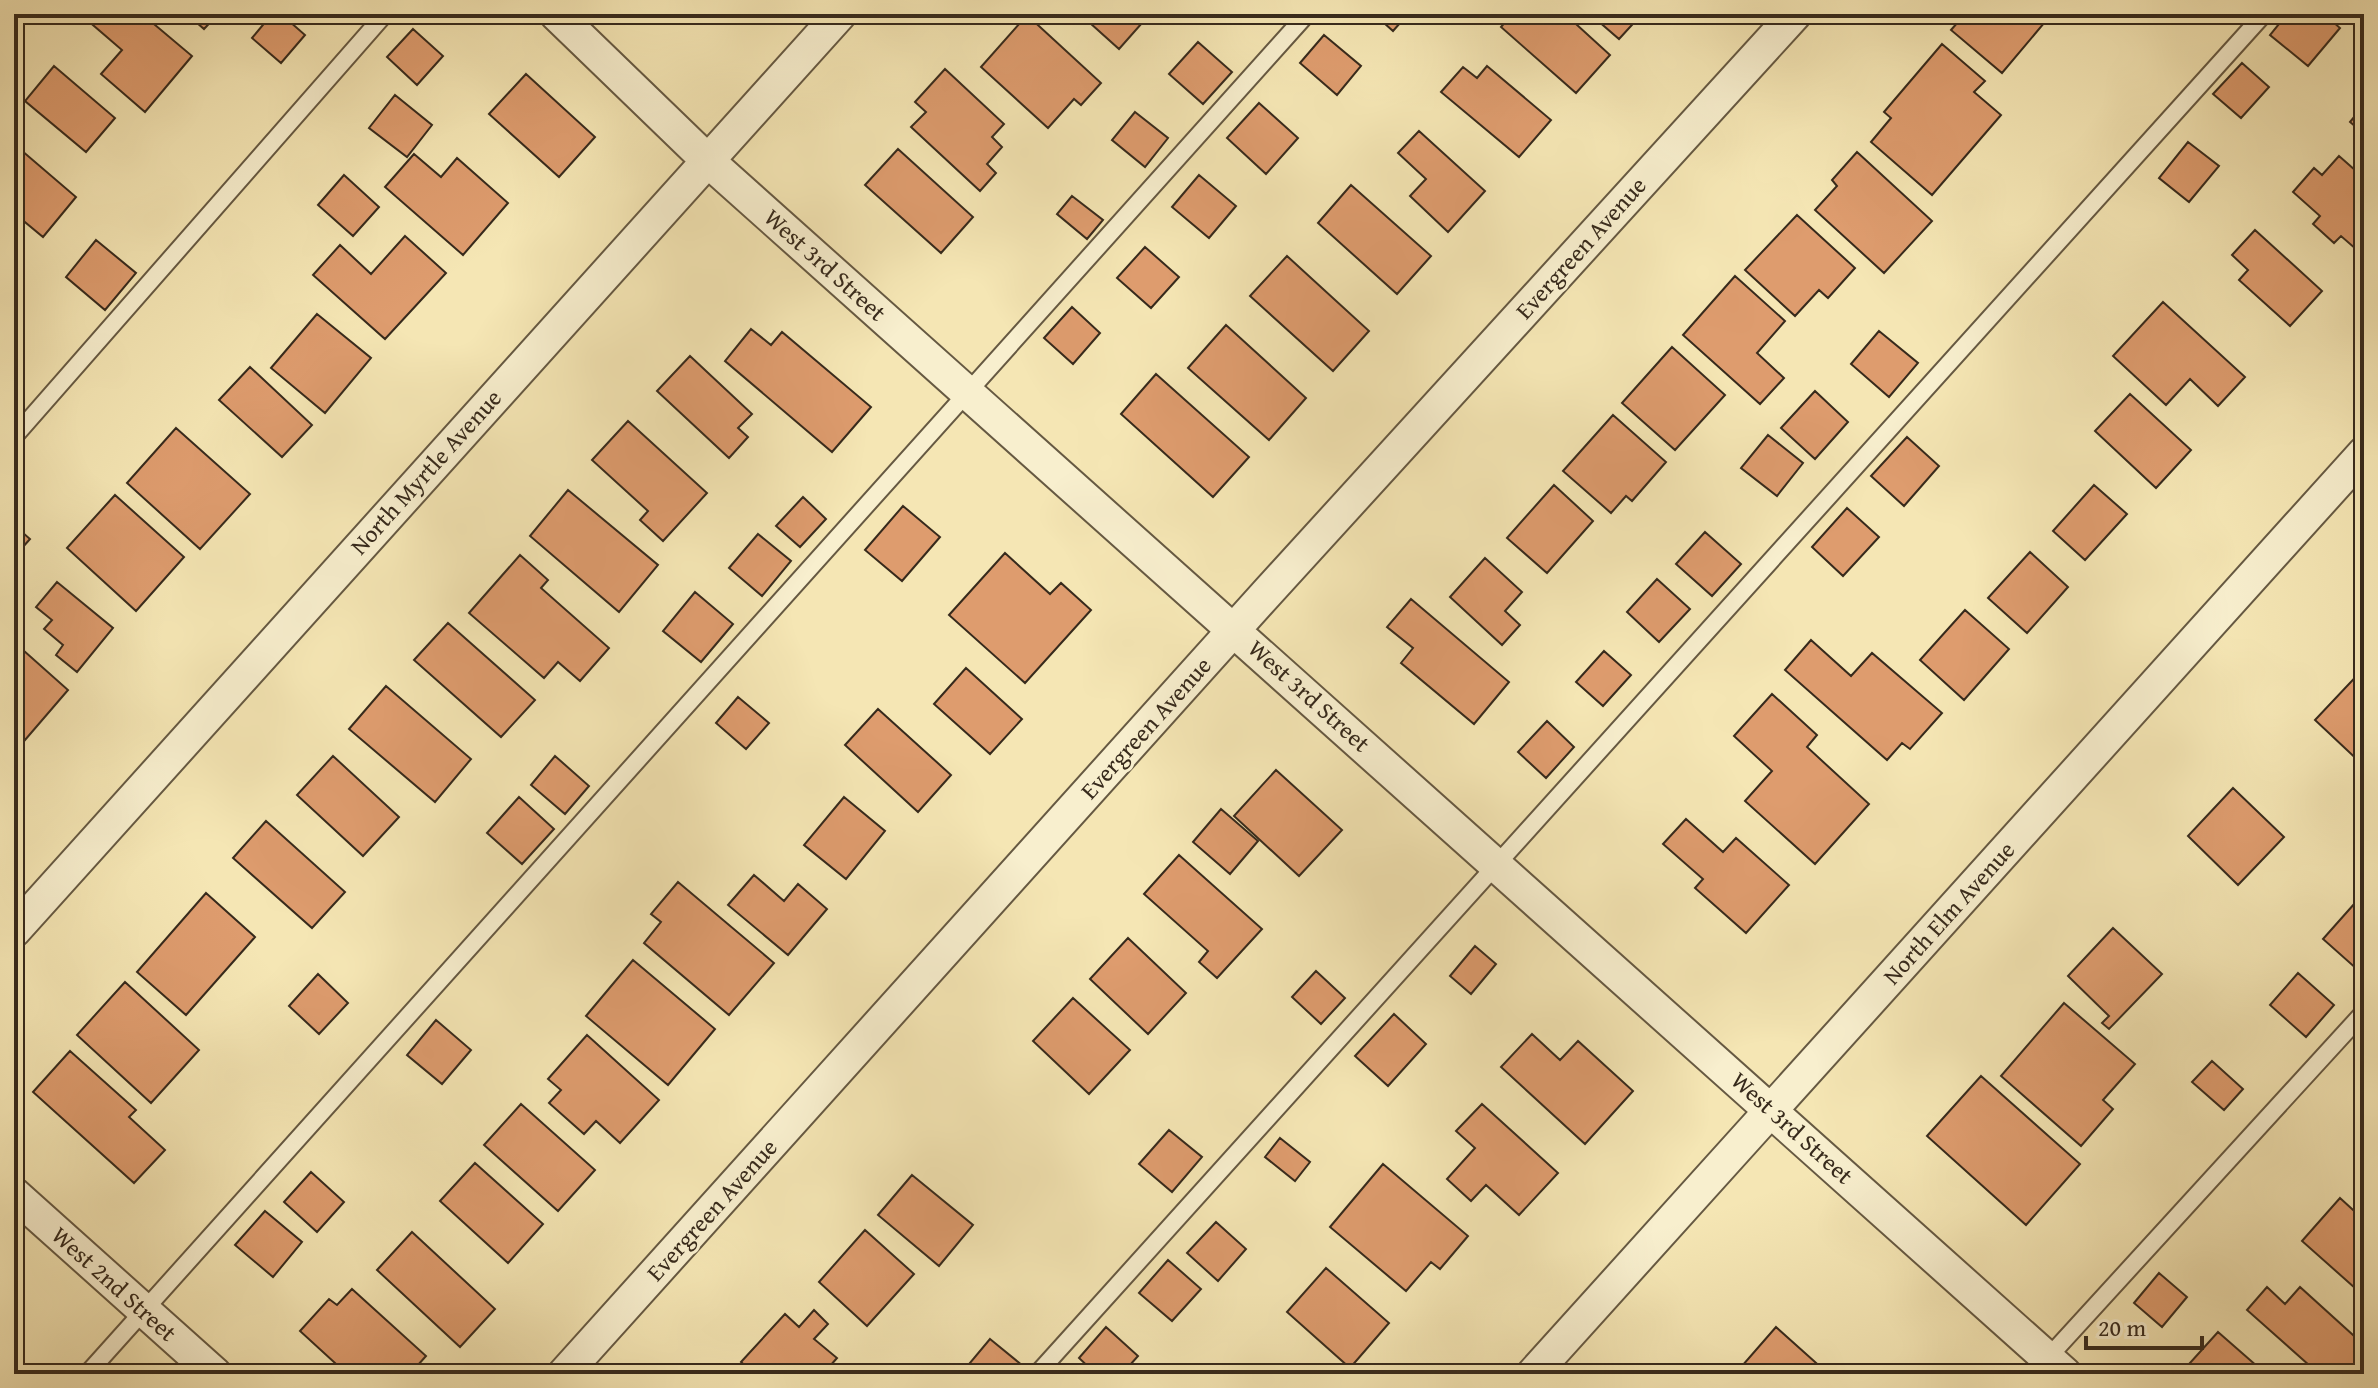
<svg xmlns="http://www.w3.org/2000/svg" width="2378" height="1388" viewBox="0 0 2378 1388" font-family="'Gentium Book Plus',serif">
<rect width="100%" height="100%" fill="#f5e6b4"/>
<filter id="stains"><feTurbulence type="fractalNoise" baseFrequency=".0025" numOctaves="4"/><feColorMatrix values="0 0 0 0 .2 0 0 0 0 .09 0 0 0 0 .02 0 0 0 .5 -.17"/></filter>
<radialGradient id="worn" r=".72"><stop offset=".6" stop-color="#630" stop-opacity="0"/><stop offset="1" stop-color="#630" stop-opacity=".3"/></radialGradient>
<path fill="#de9c6e" stroke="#372a1c" stroke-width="2" d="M90,14h52l50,42 -47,56 -44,-38 21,-24 -36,-31z
M187,14h31l-14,15z
M272,14h9l24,21 -24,28 -29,-25z
M1080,14h70l-31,35z
M1374,14h34l-15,17z
M1512,14h53l45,41 -34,38 -75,-66z
M1590,14h52l-23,25z
M1965,14h82l3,2 -48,57 -51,-43z
M2287,14h37l16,14 -32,38 -38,-31z
M1027,15l74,68 -20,22 -7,-6 -26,29 -67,-61z
M413,29l30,27 -26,29 -30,-28z
M1324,35l37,31 -24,29 -37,-32z
M1198,42l34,30 -29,32 -34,-30z
M1942,44l43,37 -11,11 27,23 -69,80 -61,-53 20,-24 -7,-6z
M2242,63l27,24 -28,31 -28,-24z
M54,66l61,52 -29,34 -61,-51z
M1487,66l64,54 -32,37 -78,-65 22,-25 14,11z
M945,69l59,55 -12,13 10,10 -15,17 9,9 -16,18 -69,-64 15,-15 -11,-10z
M526,74l69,63 -36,40 -70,-63z
M395,95l37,30 -25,32 -38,-29z
M1259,103l39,35 -32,36 -39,-36z
M2364,105v29l-14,-12z
M1135,112l33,26 -23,29 -33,-27z
M1419,131l66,60 -37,41 -38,-36 16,-17 -28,-26z
M2188,142l31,24 -30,36 -30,-24z
M14,144l62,53 -33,40 -29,-24z
M898,149l75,68 -32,36 -76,-68z
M1857,152l75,69 -48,52 -69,-63 22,-24 -5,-6z
M414,154l27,23 16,-19 51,45 -45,52 -78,-68z
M2339,156l25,22v78l-23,-20 -7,7 -21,-19 7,-8 -27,-24 21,-24 8,7z
M344,175l35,32 -26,29 -35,-31z
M1199,175l37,31 -27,32 -37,-31z
M1351,185l80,71 -34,38 -79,-71z
M1072,196l31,24 -16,19 -30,-25z
M1797,215l58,53 -27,30 -9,-8 -24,26 -50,-46z
M2255,230l67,61 -32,35 -51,-46 9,-10 -16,-15z
M405,236l41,37 -61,66 -72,-64 27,-30 31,29z
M96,240l40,33 -31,37 -39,-33z
M1145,247l34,30 -28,31 -34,-30z
M1287,256l82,75 -36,40 -83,-75z
M1735,276l50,45 -28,32 27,25 -24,26 -77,-69z
M2163,302l82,75 -27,29 -28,-27 -24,26 -53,-49z
M1072,307l28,26 -27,31 -29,-26z
M317,314l54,44 -46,55 -54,-45z
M1226,325l80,73 -37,42 -81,-72z
M751,329l20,16 11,-13 89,75 -39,45 -107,-91z
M1879,331l39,32 -29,34 -38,-33z
M1672,347l53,48 -50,55 -53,-47z
M690,356l62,58 -14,14 10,9 -19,21 -72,-67z
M250,367l62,58 -30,32 -63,-57z
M1156,374l93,83 -36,40 -92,-83z
M1815,391l33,31 -33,37 -34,-31z
M2130,394l61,56 -35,38 -61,-57z
M1613,415l53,47 -34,39 -6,-5 -15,17 -48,-42z
M628,421l79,72 -44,48 -23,-21 8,-9 -56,-51z
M176,428l74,66 -50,55 -73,-66z
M1768,435l35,28 -26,33 -36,-28z
M1907,437l32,29 -35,40 -33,-30z
M1554,485l39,36 -46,52 -40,-35z
M2094,485l33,29 -42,46 -32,-29z
M568,490l90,75 -39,47 -89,-76z
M115,495l69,62 -48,54 -69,-63z
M803,497l23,22 -26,28 -24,-21z
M903,506l37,31 -38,44 -37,-31z
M1847,508l32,29 -36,39 -31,-29z
M14,525l16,14 -16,18z
M1705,532l36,32 -29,32 -36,-32z
M758,534l33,27 -29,35 -33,-28z
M2030,552l38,35 -41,46 -39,-35z
M1005,553l45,41 11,-11 30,27 -66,73 -76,-68z
M520,555l28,25 -7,8 68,60 -29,33 -22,-19 -14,16 -75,-65z
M1485,558l37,34 -17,19 15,14 -18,20 -52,-48z
M1657,579l33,30 -31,33 -32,-30z
M57,582l56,46 -36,44 -21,-17 7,-10 -19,-16 8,-9 -16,-13z
M695,592l38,32 -32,38 -38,-31z
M1411,599l98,83 -35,42 -73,-61 12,-15 -26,-21z
M1965,610l44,39 -45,51 -44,-40z
M448,623l87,77 -34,37 -87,-77z
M1811,640l40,36 21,-23 70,60 -32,36 -8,-6 -15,17 -102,-90z
M14,642l54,48 -43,50 -11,-10z
M1604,651l27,24 -28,31 -27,-24z
M966,668l56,51 -32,35 -56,-50z
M2364,668v98l-49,-46z
M386,686l85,73 -36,43 -86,-73z
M1772,694l45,41 -10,12 62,57 -54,60 -70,-63 27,-30 -38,-35z
M738,697l31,26 -23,26 -30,-26z
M878,709l73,66 -33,37 -73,-67z
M1547,721l27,26 -28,31 -28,-26z
M333,756l66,61 -36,39 -66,-61z
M555,756l34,30 -24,28 -34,-29z
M1276,770l66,60 -43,46 -65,-60z
M2233,788l51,49 -46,48 -50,-49z
M519,797l35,32 -32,35 -35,-31z
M844,797l41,34 -39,48 -42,-34z
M1221,809l37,32 -28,33 -37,-32z
M1686,819l37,33 13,-14 53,47 -43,48 -51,-45 8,-9 -40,-35z
M266,821l79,71 -33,36 -79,-70z
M1179,855l83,74 -45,49 -18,-16 9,-11 -64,-57z
M754,875l30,26 14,-17 29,25 -39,46 -60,-50z
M678,882l96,81 -45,52 -85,-72 17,-21 -10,-8z
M206,893l49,44 -69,78 -49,-43z
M2355,903l9,8v55l-5,5 -36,-32z
M2113,928l49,46 -53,55 -7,-6 7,-7 -41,-40z
M1128,938l58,55 -38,41 -58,-55z
M1475,946l21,18 -25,30 -21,-18z
M633,960l82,69 -47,56 -82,-69z
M1316,971l29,27 -24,26 -29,-27z
M2298,973l36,32 -28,32 -36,-32z
M318,974l30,29 -29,31 -30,-28z
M125,982l74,68 -48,53 -74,-68z
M1073,998l57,52 -41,44 -56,-53z
M2064,1003l71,61 -32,36 10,9 -32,37 -80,-70z
M1394,1014l32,30 -38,42 -33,-30z
M436,1020l35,30 -29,34 -35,-29z
M1532,1034l28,26 18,-19 55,50 -48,53 -84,-77z
M587,1035l72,65 -39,43 -24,-22 -12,13 -35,-31 12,-13 -13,-11z
M70,1051l66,59 -7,7 36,33 -31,33 -101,-91z
M2212,1061l31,28 -19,21 -32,-28z
M1981,1076l99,88 -54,61 -99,-89z
M521,1104l74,66 -37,41 -74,-66z
M1482,1104l76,69 -39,42 -33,-30 -15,16 -24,-22 28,-31 -19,-17z
M1169,1130l33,27 -30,35 -33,-28z
M1280,1138l30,24 -15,19 -30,-24z
M475,1163l68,61 -35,39 -68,-62z
M1383,1164l85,72 -28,33 -9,-7 -25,29 -76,-64z
M311,1172l33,30 -27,30 -33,-30z
M912,1175l61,50 -34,41 -61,-51z
M2340,1198l24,22v76l-62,-55z
M265,1211l37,31 -29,35 -38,-32z
M1216,1222l30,27 -28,32 -31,-28z
M865,1230l49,44 -47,52 -48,-44z
M412,1232l83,77 -35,38 -83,-77z
M1168,1260l33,29 -29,32 -33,-28z
M1326,1268l63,55 -39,45 -63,-56z
M2159,1273l28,24 -25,30 -28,-24z
M2267,1287l18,17 15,-17 64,58v27l-2,2h-43l-72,-64z
M352,1289l74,67 -16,18h-63l-47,-43 29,-32 8,6z
M814,1310l14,14 -14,15 23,19 -14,16h-73l2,-2 -11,-10 44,-48 14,13z
M1106,1327l32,29 -16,18h-26l-17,-16z
M1776,1327l48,43 -4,4h-85z
M2218,1332l48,42h-86z
M990,1339l33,27 -6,8h-48l-5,-4z"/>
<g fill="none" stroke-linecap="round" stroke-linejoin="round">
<g stroke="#665942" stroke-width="20">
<path id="lane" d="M14,437l371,-423
M87,1374l1220,-1360
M1037,1374l1227,-1360
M2033,1374l331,-362"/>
</g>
<g stroke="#665942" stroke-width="36">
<path id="street" d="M556,14l151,146 1358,1214
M14,931l826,-917
M14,1194l201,180
M564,1374l703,-781 528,-579
M1533,1374l831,-921"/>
</g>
<use href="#lane" stroke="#f8efce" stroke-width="16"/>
<use href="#street" stroke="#f8efce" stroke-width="32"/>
</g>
<g text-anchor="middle" stroke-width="6" stroke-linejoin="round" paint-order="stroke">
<g font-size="24" fill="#372a1c" stroke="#f8efce">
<text transform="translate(1581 248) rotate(-48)" y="8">Evergreen Avenue</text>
<text transform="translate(825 265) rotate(42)" y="8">West 3rd Street</text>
<text transform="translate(426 472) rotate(-48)" y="8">North Myrtle Avenue</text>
<text transform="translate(1309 696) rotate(42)" y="8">West 3rd Street</text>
<text transform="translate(1146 728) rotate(-48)" y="8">Evergreen Avenue</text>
<text transform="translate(1949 913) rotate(-48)" y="8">North Elm Avenue</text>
<text transform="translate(1792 1128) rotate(42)" y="8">West 3rd Street</text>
<text transform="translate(712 1210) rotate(-48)" y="8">Evergreen Avenue</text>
<text transform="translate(114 1284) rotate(42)" y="8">West 2nd Street</text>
</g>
</g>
<rect width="2378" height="1388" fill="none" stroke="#f5e6b4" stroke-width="48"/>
<rect x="16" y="16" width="2346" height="1356" fill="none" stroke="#372a1c" stroke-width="4"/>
<rect x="24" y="24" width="2330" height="1340" fill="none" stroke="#372a1c" stroke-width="2"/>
<path d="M2086 1336v12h116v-12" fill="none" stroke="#372a1c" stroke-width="4"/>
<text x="2098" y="1336" font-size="24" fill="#372a1c" stroke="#f8efce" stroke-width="6" paint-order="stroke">20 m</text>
<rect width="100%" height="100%" filter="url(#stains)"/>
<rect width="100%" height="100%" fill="url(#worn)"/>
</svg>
